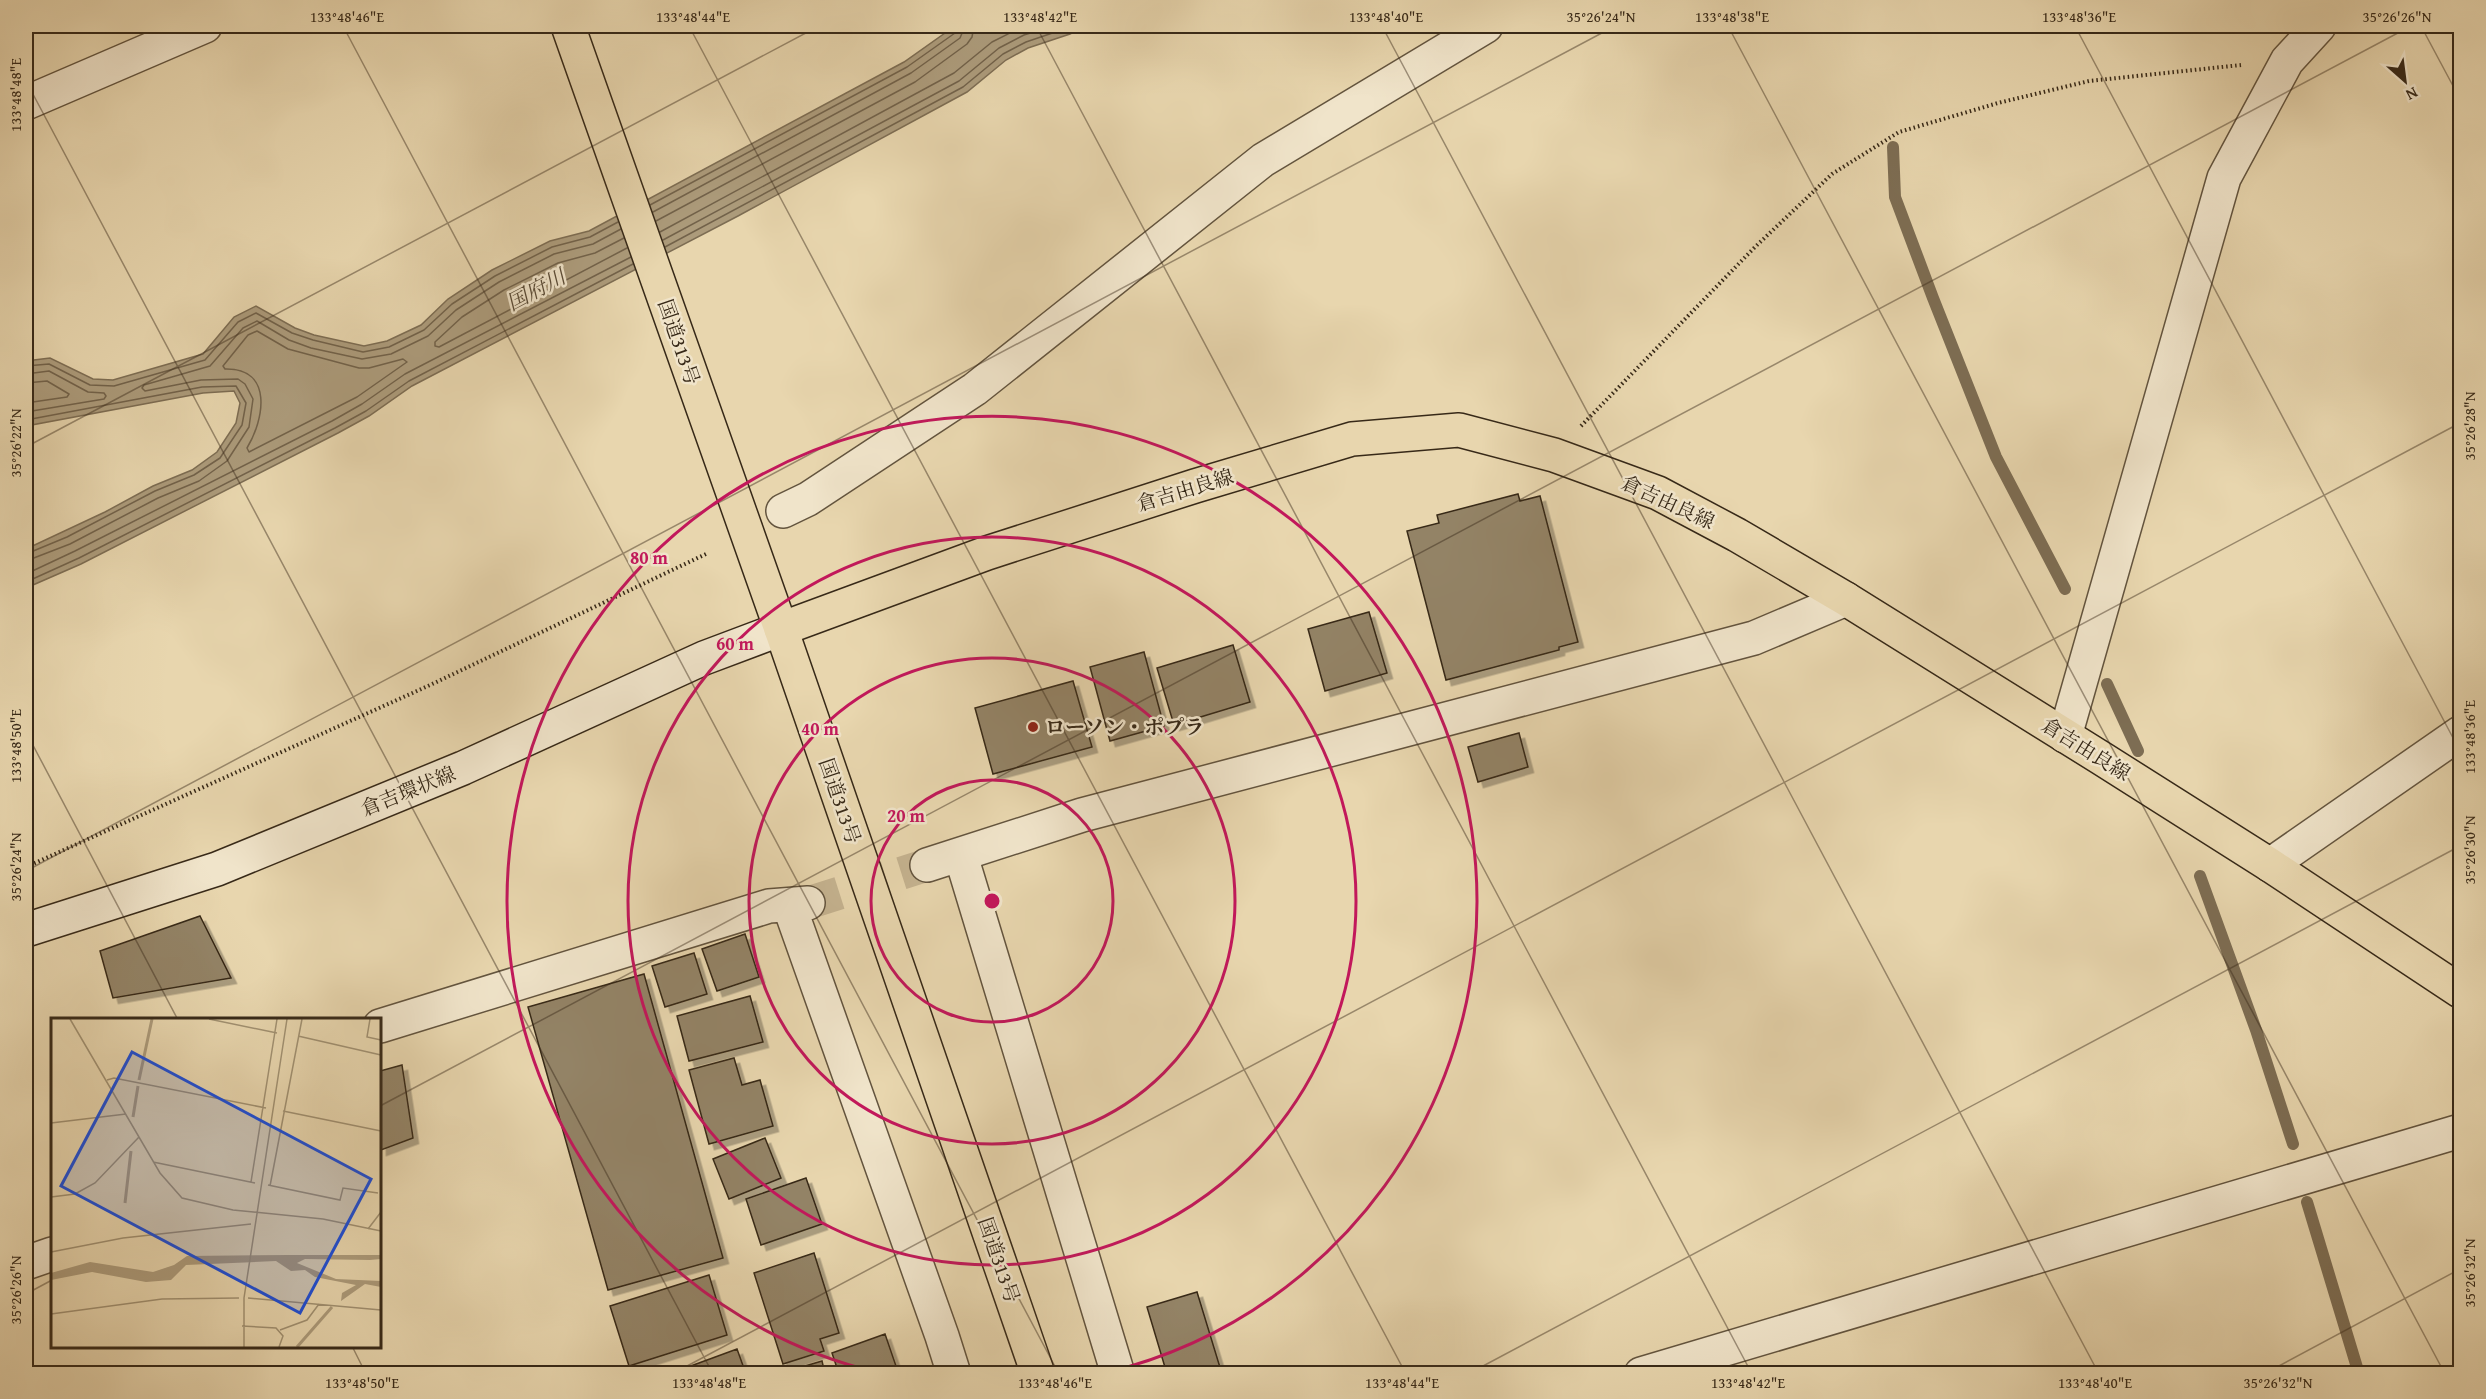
<svg xmlns="http://www.w3.org/2000/svg" width="2486" height="1399" viewBox="0 0 2486 1399" font-family="'Gentium Book Plus','Noto Serif JP',serif">
<defs>
<filter id="shadow"><feDropShadow dx="5.5" dy="5.5" stdDeviation="0" flood-color="#0004"/></filter>
</defs>
<rect width="100%" height="100%" fill="#e8d6ae"/>
<filter id="stains"><feTurbulence type="fractalNoise" baseFrequency=".00333" numOctaves="4"/><feColorMatrix values="0 0 0 0 .2 0 0 0 0 .09 0 0 0 0 .02 0 0 0 .5 -.17"/></filter>
<radialGradient id="worn" r=".72"><stop offset=".6" stop-color="#630" stop-opacity="0"/><stop offset="1" stop-color="#630" stop-opacity=".3"/></radialGradient>
<path fill="#ac9b7b" stroke="#7d6d53" stroke-width="1.5" d="M955,26h131l-16,8 -42,14 -22,12 -39,32 -229,124 -326,170 -43,30 -31,17 -257,131 -55,24v-39l79,-37 48,-26 39,-16 25,-18 19,-29 4,-20 -6,-12 -31,2 -177,33v-65l24,-3 43,21 20,1 90,-26 31,-37 22,-11 39,22 19,7 50,11 23,-5 34,-16 27,-26 44,-29 58,-29 39,-10 315,-169z"/>
<g fill="none" stroke-linecap="round" stroke-linejoin="round">
<path stroke="#72624a" stroke-width="1.5" d="M650,205l257,-138 48,-34 2,-7
M653,212l258,-139 49,-35 5,-12
M656,221l259,-139 52,-38 5,-7 2,-11
M660,232l294,-159 38,-31 32,-16
M624,238l-29,15 -37,10 -54,27 -42,27 -27,25v4l4,1 188,-99
M663,240l296,-159 40,-33 25,-13 29,-9
M665,247l298,-160 40,-33 23,-12 47,-16
M257,331l31,18 71,19h10l34,-9 4,3 -50,35 -108,55 -2,-4c17,-28 27,-80 -22,-79l-2,-3 25,-31z
M26,366l23,-2 41,21 24,1 91,-26 33,-38 18,-9 36,20 21,7 50,12 26,-5 35,-17 28,-26 43,-28 57,-29 38,-10 28,-15
M26,374l23,-3 39,21 16,1 2,3 -2,3 -78,13
M26,383l21,-2 22,13 -2,3 -41,6
M26,420l176,-33 34,-1 10,17 -4,22 -22,33 -26,17 -39,16 -88,46 -41,17
M26,561l44,-17 88,-46 41,-17 28,-20 22,-34 4,-28 -8,-15 -7,-5 -37,1 -56,11 -3,-3 2,-3 66,-19 33,-38 14,-7 32,19 22,8 51,11 29,-5 37,-18 28,-26 43,-28 55,-28 39,-10 28,-15
M26,574l49,-23 257,-130 30,-17 43,-30 226,-117
M26,582l53,-24 256,-130 31,-17 43,-30 224,-117"/>
<path stroke="#7d6d53" stroke-width="12" d="M1893,147l2,50 38,101 63,159 69,132
M2107,684l31,67
M2200,876l56,154 37,114
M2307,1202l52,172"/>
</g>
<path fill="#938366" stroke="#372918" stroke-width="1.5" filter="url(#shadow)" d="M1518,494l2,7 20,-5 38,146 -19,5v3l-113,30 -39,-149 32,-8 -2,-8z
M1369,612l18,61 -62,18 -17,-62z
M1233,645l17,57 -76,23 -17,-57z
M1144,652l20,74 -54,15 -20,-74z
M1073,681l19,66 -99,27 -18,-66z
M1519,733l9,34 -50,15 -10,-35z
M200,916l31,62 -118,20 -13,-47z
M745,934l14,43 -42,14 -15,-42z
M694,953l13,41 -42,13 -13,-41z
M644,974l79,284 -115,32 -80,-283z
M750,996l13,46 -74,19 -12,-45z
M734,1058l8,27 18,-5 13,46 -64,18 -20,-74z
M402,1065l11,73 -32,12 -1,-79z
M765,1138l16,40 -52,21 -16,-40z
M806,1178l16,46 -61,21 -15,-46z
M814,1253l25,80 -19,6 4,12 -41,13 -29,-91z
M709,1275l18,60 -98,31 -19,-60z
M1197,1292l25,82h-55l-20,-67z
M885,1334l12,35 -11,5h-47l-7,-21z
M737,1349l9,25h-77z
M822,1361l3,13h-47z"/>
<g fill="none" stroke-linecap="round" stroke-linejoin="round">
<path stroke="#c5b390" stroke-width="33" stroke-dasharray="33 16" stroke-linecap="butt" d="M808,903l119,-38"/>
<g stroke="#63543e" stroke-width="36">
<path id="minor" d="M26,103l179,-77
M783,511l25,-12 167,-110 288,-229 223,-134
M2065,736l159,-558 63,-117 32,-35
M961,856l157,518
M927,865l155,-50 672,-177 92,-39
M2270,865l190,-132
M789,905l153,431 12,38
M380,1026l389,-120 39,-3
M26,1263l26,-9
M1641,1374l819,-243"/>
</g>
<g stroke="#372918" stroke-width="36">
<path id="secondary" d="M26,930l191,-61 246,-101 241,-110 77,-29"/>
</g>
<g stroke="#372918" stroke-width="36">
<path id="primary" d="M781,629l206,-76 208,-67 157,-47 107,-9 95,25 104,38 79,42 109,64 255,159 169,107 190,126"/>
</g>
<g stroke="#372918" stroke-width="36">
<path id="trunk" d="M568,26l213,603 257,745"/>
</g>
<path stroke="#372918" stroke-width="4" stroke-dasharray="1.5 3" stroke-linecap="butt" d="M1581,426l174,-179 77,-73 67,-42 99,-29 91,-22 152,-16
M26,867l402,-181 278,-132"/>
<use href="#minor" stroke="#f0e4ca" stroke-width="33"/>
<use href="#secondary" stroke="#f0e4ca" stroke-width="33"/>
<use href="#primary" stroke="#e8d6ae" stroke-width="33"/>
<use href="#trunk" stroke="#e8d6ae" stroke-width="33"/>
</g>
<path fill="none" stroke="#372918" stroke-width="1.5" stroke-opacity="0.45" d="M343,26l716,1348M689,26l717,1348M1036,26l716,1348M1382,26l717,1348M1728,26l717,1348M2075,26l385,725M2421,26l39,73M26,81l687,1293M26,447l793,-421M26,732l152,288M26,871l1589,-845M380,1106l2031,-1080M26,1294l26,-14M352,1346l14,28M672,1374l1788,-951M1468,1374l992,-528M2264,1374l196,-105"/>
<g fill="none" stroke="#c2185b" stroke-width="3">
<circle cx="992" cy="901" r="121"/>
<circle cx="992" cy="901" r="243"/>
<circle cx="992" cy="901" r="364"/>
<path d="M879 1373A485 485 0 1 1 1105 1373"/>
</g>
<circle fill="#8f2418" stroke="#f0e4ca" stroke-width="2" cx="1033" cy="727" r="6"/>
<g text-anchor="middle" stroke-width="5" stroke-linejoin="round" paint-order="stroke">
<g font-size="20" fill="#372918" stroke="#f0e4ca">
<text transform="translate(679 342) rotate(71)" y="7">国道313号</text>
<text transform="translate(1185 490) rotate(-17)" y="7">倉吉由良線</text>
<text transform="translate(1668 502) rotate(25)" y="7">倉吉由良線</text>
<text transform="translate(2086 749) rotate(32)" y="7">倉吉由良線</text>
<text transform="translate(408 791) rotate(-22)" y="7">倉吉環状線</text>
<text transform="translate(840 801) rotate(71)" y="7">国道313号</text>
<text transform="translate(999 1260) rotate(71)" y="7">国道313号</text>
</g>
<g font-size="20" font-weight="bold" fill="#372918" stroke="#f0e4ca" text-anchor="start">
<text x="1045" y="734">ローソン・ポプラ</text>
</g>
<g font-size="21" font-style="italic" fill="#5a4b36" stroke="#f0e4ca">
<text transform="translate(536 290) rotate(-28)" y="7">国府川</text>
</g>
</g>
<g transform="translate(51 1018)">
<rect width="330" height="330" fill="#e8d6ae"/>
<path d="M238,237h92v4l-11,1 -65,-1 -8,4 39,16 45,2v6l-16,-3 -24,17 1,-8 14,-8 -41,-8 -10,-7 -14,1 -15,-10 -90,4 -15,15 -25,2 -54,-10 -41,8v-7l39,-11 63,10 21,-7 13,-9z" fill="#ac9b7b"/>
<path fill="none" stroke="#ac9b7b" stroke-width="3" d="M88,62l13,-61M82,99l5,-31M74,185l6,-52M246,329l35,-40"/>
<path fill="none" stroke="#a19172" stroke-width="1.5" d="M19,1l90,154 22,25 51,12 90,9 58,12M158,1l68,14M319,1l-3,18 14,3M247,18l83,19M56,62l7,-2 152,30M232,93l98,20M0,105l75,-9M102,144l102,21M200,164l26,-163M217,167l72,15 3,-12 35,5M219,168l32,-167M0,179l24,-3 20,-11 44,-46M317,211l13,-17M0,234l72,-14 128,-14M197,280l133,12M0,296l111,-15 77,-1M191,308l34,2 7,8 -4,11M229,312l27,-10 12,-16M193,329v-49l43,-279"/>
<path fill="#1d4ed8" fill-opacity="0.15" stroke="#1d4ed8" stroke-width="3" d="M81,34l239,127 -71,134 -239,-127z"/>
<rect width="330" height="330" fill="none" stroke="#372918" stroke-width="3"/>
</g>
<circle cx="992" cy="901" r="9" fill="#c2185b" stroke="#f0e4ca" stroke-width="3"/>
<g font-size="18" text-anchor="middle" font-weight="bold" fill="#c2185b" stroke="#f0e4ca" stroke-width="5" stroke-linejoin="round" paint-order="stroke">
<text x="649" y="564">80 m</text>
<text x="735" y="650">60 m</text>
<text x="820" y="735">40 m</text>
<text x="906" y="822">20 m</text>
</g>
<rect width="2486" height="1399" fill="none" stroke="#e8d6ae" stroke-width="66"/>
<g transform="translate(2405 81) rotate(152)" stroke="#f0e4ca" stroke-width="4.5" paint-order="stroke">
<path d="M0-4.5L10 22L0 15L-10 22Z" fill="#372918"/>
<text y="-9" font-size="16" font-weight="bold" text-anchor="middle" fill="#372918">N</text>
</g>
<rect x="33" y="33" width="2420" height="1333" fill="none" stroke="#372918" stroke-width="2"/>
<g font-size="15" text-anchor="middle" fill="#372918">
<text x="347" y="22">133°48'46"E</text>
<text x="693" y="22">133°48'44"E</text>
<text x="1040" y="22">133°48'42"E</text>
<text x="1386" y="22">133°48'40"E</text>
<text x="1601" y="22">35°26'24"N</text>
<text x="1732" y="22">133°48'38"E</text>
<text x="2079" y="22">133°48'36"E</text>
<text x="2397" y="22">35°26'26"N</text>
<text transform="translate(16 95) rotate(-90)" y="5">133°48'48"E</text>
<text transform="translate(2470 426) rotate(-90)" y="5">35°26'28"N</text>
<text transform="translate(16 443) rotate(-90)" y="5">35°26'22"N</text>
<text transform="translate(2470 737) rotate(-90)" y="5">133°48'36"E</text>
<text transform="translate(16 746) rotate(-90)" y="5">133°48'50"E</text>
<text transform="translate(2470 850) rotate(-90)" y="5">35°26'30"N</text>
<text transform="translate(16 867) rotate(-90)" y="5">35°26'24"N</text>
<text transform="translate(2470 1273) rotate(-90)" y="5">35°26'32"N</text>
<text transform="translate(16 1290) rotate(-90)" y="5">35°26'26"N</text>
<text x="362" y="1388">133°48'50"E</text>
<text x="709" y="1388">133°48'48"E</text>
<text x="1055" y="1388">133°48'46"E</text>
<text x="1402" y="1388">133°48'44"E</text>
<text x="1748" y="1388">133°48'42"E</text>
<text x="2095" y="1388">133°48'40"E</text>
<text x="2278" y="1388">35°26'32"N</text>
</g>
<rect width="100%" height="100%" filter="url(#stains)"/>
<rect width="100%" height="100%" fill="url(#worn)"/>
</svg>
